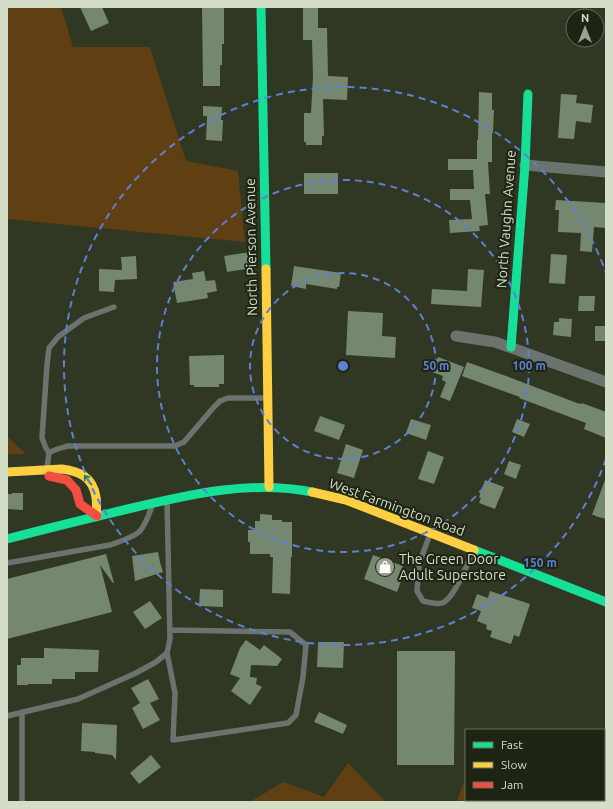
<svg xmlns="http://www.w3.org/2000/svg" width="613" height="809" viewBox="0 0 613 809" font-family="Ubuntu,sans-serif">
<rect width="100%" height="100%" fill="#303723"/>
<path fill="#603f13" d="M7,7h54l12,40h77l36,114 52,10 7,71 -238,-23z
M7,436l19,18h-19z
M348,763l38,39h-136l33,-20 41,15z
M463,784h3v16h67l2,2h-78z"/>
<path fill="#758770" d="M80,7h22l7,16 -18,8z
M202,7h22v37h-2v21h-2v21h-17z
M303,7h15v21h9l1,48 20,1 -1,23 -24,-1 1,37h-2v9h-16v-3h-2v-29h7l2,-37 -1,-36h-9z
M479,92l13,1v17h2l-1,23h-1v29h-4l2,32h-5l3,31 -9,1 1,5 -30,2 -1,-13 23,-1 -2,-19h-20v-11h24l-1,-19h-25v-11h29v-19h1z
M561,94l16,1 -1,8 17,2 -2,18 -15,-2 -2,18 -16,-1z
M203,106l19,1 -1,13h2l-1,21 -16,-1 1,-24h-4z
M304,173h34v21h-34z
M556,200l50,3v25l-12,-1 -2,25 -12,-1 1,-18 -23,-1 1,-22h-4z
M250,252l2,16 -25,4 -3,-16z
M551,254l16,1 -2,29 -16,-1z
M136,256l1,23 -22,1 -1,12 -15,-1v-22l23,1 -1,-13z
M294,266l47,7 -2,14h-2v2l-31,-5v5l-15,-3z
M468,269l16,1 -3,37 -50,-3 1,-15 35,2z
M204,271l2,10 9,-1 2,11 -10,2 1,5 -31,5 -4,-21 20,-3 -1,-6z
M579,296h16l-1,15h-16z
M348,311l35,2 -1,23 14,1 -1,21 -49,-3z
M559,318l13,1 -1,18 -18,-2 1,-13h5z
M595,326h11v15h-11z
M224,355v29h-5v3h-25v-2h-4l-1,-29z
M438,357l26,10 -14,34 -10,-4 6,-15 -4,-2 1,-4 -11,-4z
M467,362l39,14 71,27 5,1v-1l24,9v26l-22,-9 2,-6 -67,-25 1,-1 -58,-21z
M320,416l25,9 -6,15 -25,-9z
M411,419l20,6 -5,15 -20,-7z
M517,419l13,5 -6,13 -12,-5z
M346,444l17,6 -9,28 -17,-5z
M428,451l16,6 -10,27 -16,-5z
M509,461l12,4 -5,14 -12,-5z
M485,480l19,7 -9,22 -16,-6 2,-5 -2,-1z
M605,480l1,1v38l-11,-3v-1h-3z
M12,493h11v17l-16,-1v-15h5z
M260,514l12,1v5h10v2h10v35h-1l-1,37 -18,-1 1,-36h-3v-3h-20v-12h-2v-12h7v-9h5z
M158,552l2,10 3,10 -28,9 -3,-25z
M106,554l8,29h-1l-13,-18 12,47 -105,27v-60z
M373,555l30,11 -6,14 4,1 -4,11 -33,-13z
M200,589l23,1v17l-24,-1z
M490,591l40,13 -11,33 -5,-2 -3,9 -21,-7 2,-6 -6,-2 1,-4 -10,-4 4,-10 -9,-3 5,-14 11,4z
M150,601l12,17 -17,11 -12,-17z
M246,640l14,10 4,-5 18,14 -5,7 -26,-1 -1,12 7,1 -1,6 6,3 -12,18 -19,-14 9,-13 -10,-4 10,-26z
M318,642h26l-1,26 -26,-1z
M44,648l55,2 -1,22h-23v7h-23v5h-24v1h-11v-20h4v-7h23z
M397,651h58l-1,114h-57z
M148,679l11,20 -9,4 10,17 -17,9 -11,-21 8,-5 -9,-15z
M319,712l28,13 -4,9 -29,-12z
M82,723l35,2 -1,35 -4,-5 -17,-2v-1l-14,-1z
M151,755l10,12 -22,17 -9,-11z"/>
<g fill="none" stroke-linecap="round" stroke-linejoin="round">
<path stroke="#6b736f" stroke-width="5.5" d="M49,453l-4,-7 -3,-8 5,-73 2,-17 9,-11 26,-19 30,-11
M47,468l2,-15c6,-4 12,-5 19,-7h107l9,-4 29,-34 7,-7 8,-3h40
M430,534l-11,30 -2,27 6,10c6,1 13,4 19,2 12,-4 26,-40 31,-52
M7,563l103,-18c8,-3 22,-7 29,-13 7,-7 10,-18 13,-26
M167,653l8,40 -2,47 115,-17 8,-8 7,-38 3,-32 -16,-13 -120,-2
M22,712v90
M7,716l71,-17 58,-26 20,-11 11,-9 3,-14 -3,-138"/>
<path stroke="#6b736f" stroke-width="11" d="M525,165l81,7
M456,336l39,6 111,40"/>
<path stroke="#16e098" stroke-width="9" d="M261,7l5,262
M511,347l14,-182 3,-71
M7,539c41,-11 83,-21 125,-31 59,-14 119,-28 180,-16
M474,550l132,52"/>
<path stroke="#ffcf43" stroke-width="9" d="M266,269l3,218
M7,472l55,-3c17,2 31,8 34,28 1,6 0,13 1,19
M312,492l34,8 128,50"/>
<path stroke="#f24e42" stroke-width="9" d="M49,476l18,4 9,10 4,14 17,12"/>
</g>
<defs><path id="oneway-shaft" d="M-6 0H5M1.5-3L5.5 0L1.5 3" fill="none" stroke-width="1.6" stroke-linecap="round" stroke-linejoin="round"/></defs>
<use stroke="#1a8256" href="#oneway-shaft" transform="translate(88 480) rotate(-128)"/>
<g fill="none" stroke="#5d80d2" stroke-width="2" stroke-dasharray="7 5">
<circle cx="343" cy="366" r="93"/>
<circle cx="343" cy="366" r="186"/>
<path d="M606 459A279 279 0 1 1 606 273"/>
</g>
<defs>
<g id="shop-disc" transform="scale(1)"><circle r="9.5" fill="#9ba38e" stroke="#1d2414"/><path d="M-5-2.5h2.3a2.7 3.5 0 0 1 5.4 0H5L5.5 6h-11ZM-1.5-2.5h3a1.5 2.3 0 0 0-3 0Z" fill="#fff"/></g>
</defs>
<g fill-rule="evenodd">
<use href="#shop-disc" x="385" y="567"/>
</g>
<g text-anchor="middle" stroke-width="4" stroke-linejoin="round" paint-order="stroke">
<g font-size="14" fill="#d4ddc8" stroke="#1d2414">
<text transform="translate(506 219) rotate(-86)" y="5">North Vaughn Avenue</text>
<text transform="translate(251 247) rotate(-91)" y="5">North Pierson Avenue</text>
<text transform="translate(397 507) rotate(20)" y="5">West Farmington Road</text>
</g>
<g font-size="14" fill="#d4ddc8" stroke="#1d2414" text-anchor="start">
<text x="399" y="564">The Green Door<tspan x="399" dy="16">Adult Superstore</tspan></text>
</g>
</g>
<circle cx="343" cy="366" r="6" fill="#5d80d2" stroke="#1d2414" stroke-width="2"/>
<g font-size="12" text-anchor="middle" font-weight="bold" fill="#5d80d2" stroke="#1d2414" stroke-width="4" stroke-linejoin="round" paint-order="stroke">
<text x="436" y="370">50 m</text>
<text x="529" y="370">100 m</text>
<text x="540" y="567">150 m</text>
</g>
<rect width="613" height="809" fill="none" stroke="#d4ddc8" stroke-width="16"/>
<rect x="465" y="729" width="140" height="72" fill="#1d2414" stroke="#666e5c"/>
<rect x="473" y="742" width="20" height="6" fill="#16e098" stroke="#666e5c"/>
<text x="501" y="749" font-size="12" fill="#d4ddc8">Fast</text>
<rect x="473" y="762" width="20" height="6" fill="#ffcf43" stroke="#666e5c"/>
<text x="501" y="769" font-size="12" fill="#d4ddc8">Slow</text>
<rect x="473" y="782" width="20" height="6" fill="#f24e42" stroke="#666e5c"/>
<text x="501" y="789" font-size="12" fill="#d4ddc8">Jam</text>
<g transform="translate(585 28)"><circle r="19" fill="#1d2414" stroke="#666e5c"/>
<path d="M0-3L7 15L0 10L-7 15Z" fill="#9ba38e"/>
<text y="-6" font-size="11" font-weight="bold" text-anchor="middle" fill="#d4ddc8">N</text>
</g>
</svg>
